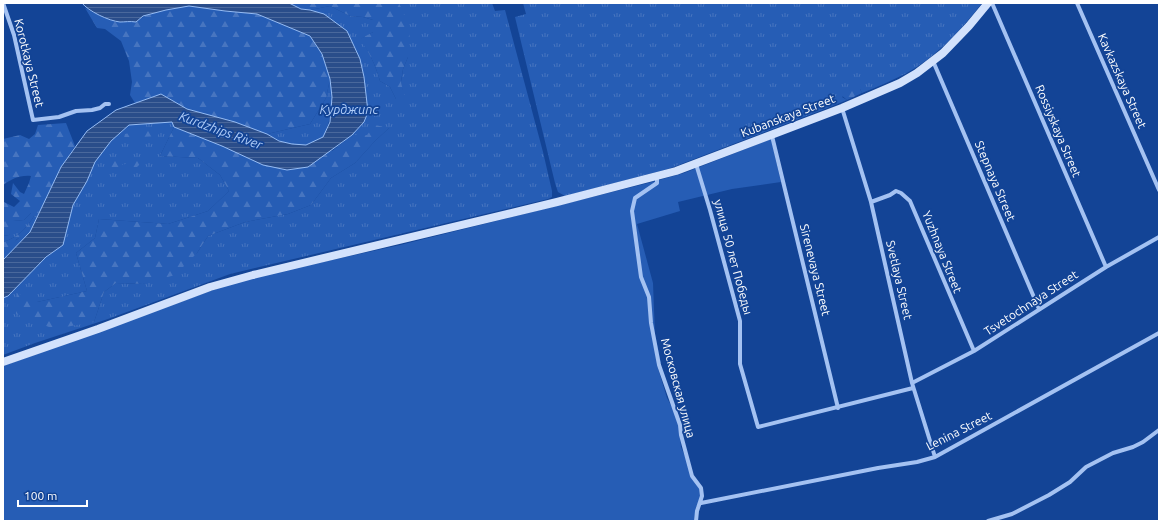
<svg xmlns="http://www.w3.org/2000/svg" width="1162" height="524" viewBox="0 0 1162 524" font-family="Ubuntu,sans-serif">
<defs>
<pattern id="grass-tufts" width="24" height="20" patternUnits="userSpaceOnUse"><rect width="24" height="20" fill="#265db5"/><path d="M3 7l-1-3M5 7V3M7 7l1-3M15 17l-1-3M17 17v-4M19 17l1-3" fill="none" stroke="#4775c0"/></pattern>
<pattern id="forest-firs" width="22" height="20" patternUnits="userSpaceOnUse"><rect width="22" height="20" fill="#265db5"/><path d="M5 1l3.5 6h-7zM16 11l3.5 6h-7z" fill="#4775c0"/></pattern>
<pattern id="water-rules" width="6" height="5" patternUnits="userSpaceOnUse"><rect width="6" height="5" fill="#2a4d8a"/><path d="M0 2.5h6" fill="none" stroke="#4a689c"/></pattern>
</defs>
<rect width="100%" height="100%" fill="#134496"/>
<path fill="url(#grass-tufts)" d="M399,3h93l3,8 10,-1 38,142 9,39v6l-4,2 -318,75 -122,45 -73,24 -32,12v-57l5,-3 38,-38 17,-12 10,-40 14,-24 8,-19 16,-21 18,-16 43,-3 2,5 -14,29 38,2 22,17 9,16 -21,20 -40,13 -69,-5 -4,19 -19,15 11,38 -50,11 -21,12 78,8 10,-30 12,-9 27,1 54,-31 11,-17 37,-14 43,-8 23,-9 20,-27 24,-15 20,-22 14,-13 -22,7h-15l12,-13 2,-29 -6,-34 -36,-45 -14,-4 20,-4 20,10 13,1 10,3v12l-12,7c8,13 15,27 19,42l10,6 6,12h8l-3,-17 2,-13 5,-12z
M523,3h459c-21,27 -47,55 -77,71 -14,7 -28,13 -43,19l-2,-4 -11,2 -7,6 5,3 -17,7 -162,62 -103,27 -7,-4 -3,-9 -40,-166 11,-3z
M330,79c3,24 3,36 -7,58 -5,3 -12,7 -17,8 -14,2 -28,-4 -39,-11l43,-10 16,-26z
M31,213h8l-2,3h-3c-8,13 -17,22 -31,26v-6l6,-1 4,-14 11,-1z
M26,236l-21,22 -2,2v-7c10,-6 11,-16 23,-17z"/>
<path fill="url(#forest-firs)" d="M289,3h110l11,26 -2,28 -5,12 -2,13 4,17h-9l-6,-12 -10,-6c-4,-15 -11,-29 -20,-42l13,-7v-12l-10,-3 -13,-1 -20,-10 -20,4 -9,-1z
M189,6l36,5 32,3 53,22 12,18 8,25 -4,19 -16,26 -43,10 -32,-12 -48,-13 -26,-15 -26,9 -5,-8 2,-13 -3,-21 -8,-20 -16,-12 -8,-1 -12,-20c10,5 23,13 34,14 6,0 11,-1 17,0 14,-12 35,-13 53,-16z
M852,87l8,2 2,4 -15,7 -7,-6 4,-3h5z
M66,123l9,23 -14,21 -22,46h-8l-7,7 -11,1v8l-4,6 -6,1v-33l1,-1 10,5 6,-6 -9,-7 2,-11 7,9 4,2 5,-11 2,-7c-12,-1 -19,3 -28,9v-46l17,-4 9,4 6,-5 3,-9z
M375,125l14,3 -14,13 -20,22 -24,15 -20,27 -23,9 -43,8 -37,14 -11,17 -22,22 -32,9 -27,-1 -12,9 -10,30 -40,7 -38,-15 1,-21 20,9 50,-11 -11,-38 19,-15 4,-19 69,5 40,-13 21,-20 -9,-16 -22,-17 -38,-2 14,-29 48,19 110,5 20,-16h15z
M147,129l12,1 -1,6 -34,2 1,-4z
M139,158l2,5 -7,7 -18,2 -8,-5 6,-8 9,6z
M34,216h3l-7,16 -4,4 -9,3 -7,10 -7,4v-11c14,-4 23,-13 31,-26z"/>
<path fill="#265db5" d="M771,139l10,43 -49,7 -54,13 2,9 -43,13 16,59 2,51 6,29 -4,2 10,33 6,11 6,18 2,20 18,41 2,8 -1,5 -4,6 -2,14h-691v-155l238,-86 159,-35 252,-63 32,-9z"/>
<path fill="url(#water-rules)" stroke="#95bcf5" d="M82,3h207l12,6 9,1 14,4 23,17 13,28 4,18 4,35 -4,10 -12,13 -44,32 -21,3 -24,-5 -41,-19 -48,-19 -2,-5 -43,3 -18,16 -16,21 -8,19 -14,24 -10,40 -17,12 -38,39 -5,2v-38l27,-28 31,-65 26,-36 29,-21 45,-16 26,15 48,13 32,12 12,7 13,3 14,1 17,-8 7,-15 2,-25 -2,-18 -8,-25 -12,-18 -53,-22 -32,-3 -36,-5 -23,4 -23,6 -7,6c-6,-1 -11,0 -16,0 -11,-1 -32,-11 -38,-19z"/>
<g fill="none" stroke-linecap="round" stroke-linejoin="round">
<path stroke="#a4c2f2" stroke-width="4" d="M3,3l11,32 19,85 26,-3 17,-6 16,-1 8,-2 5,-4h4
M992,3l114,264
M1077,3l82,187
M933,61l106,248
M842,108l29,94 41,181 23,74
M772,136l66,272
M696,164l14,46 30,111v43l18,63 155,-39
M657,176v7l-22,15 -3,13 9,66 8,20 2,26 8,42 21,60 1,10 11,41 9,12 1,8 -5,15 -1,10
M871,202l19,-7 6,-4 5,2 9,8 64,150
M912,383l62,-32 132,-84 53,-30
M701,503l177,-35 39,-6 18,-5 224,-124
M988,521l24,-7 37,-19 21,-13 16,-15 27,-14 20,-6 10,-5 16,-12"/>
<path stroke="#d3e2fc" stroke-width="8" d="M3,362l95,-33 112,-42 43,-12 304,-73 119,-31 166,-63 58,-25 17,-10 26,-20 26,-27 19,-23"/>
</g>
<g text-anchor="middle" stroke-width="3.5" stroke-linejoin="round" paint-order="stroke">
<g font-size="12" fill="#fff" stroke="#134496">
<text transform="translate(29 63) rotate(76)" y="4">Korotkaya Street</text>
<text transform="translate(1122 81) rotate(66)" y="4">Kavkazskaya Street</text>
<text transform="translate(788 116) rotate(-21)" y="4">Kubanskaya Street</text>
<text transform="translate(1058 131) rotate(67)" y="4">Rossiyskaya Street</text>
<text transform="translate(995 181) rotate(67)" y="4">Stepnaya Street</text>
<text transform="translate(942 252) rotate(68)" y="4">Yuzhnaya Street</text>
<text transform="translate(733 257) rotate(75)" y="4">улица 50 лет Победы</text>
<text transform="translate(815 270) rotate(76)" y="4">Sirenevaya Street</text>
<text transform="translate(899 280) rotate(77)" y="4">Svetlaya Street</text>
<text transform="translate(1031 303) rotate(-33)" y="4">Tsvetochnaya Street</text>
<text transform="translate(678 388) rotate(75)" y="4">Московская улица</text>
<text transform="translate(959 431) rotate(-27)" y="4">Lenina Street</text>
</g>
<g font-size="13" font-style="italic" fill="#b0cdf9" stroke="#134496">
<text x="349" y="114">Курджипс</text>
<text transform="translate(221 130) rotate(20)" y="5">Kurdzhips River</text>
</g>
</g>
<rect width="1162" height="524" fill="none" stroke="#ffffff" stroke-width="8"/>
<path d="M18 500v6h69v-6" fill="none" stroke="#ffffff" stroke-width="2"/>
<text x="24" y="500" font-size="12" fill="#ffffff" stroke="#134496" stroke-width="3" paint-order="stroke">100 m</text>
</svg>
